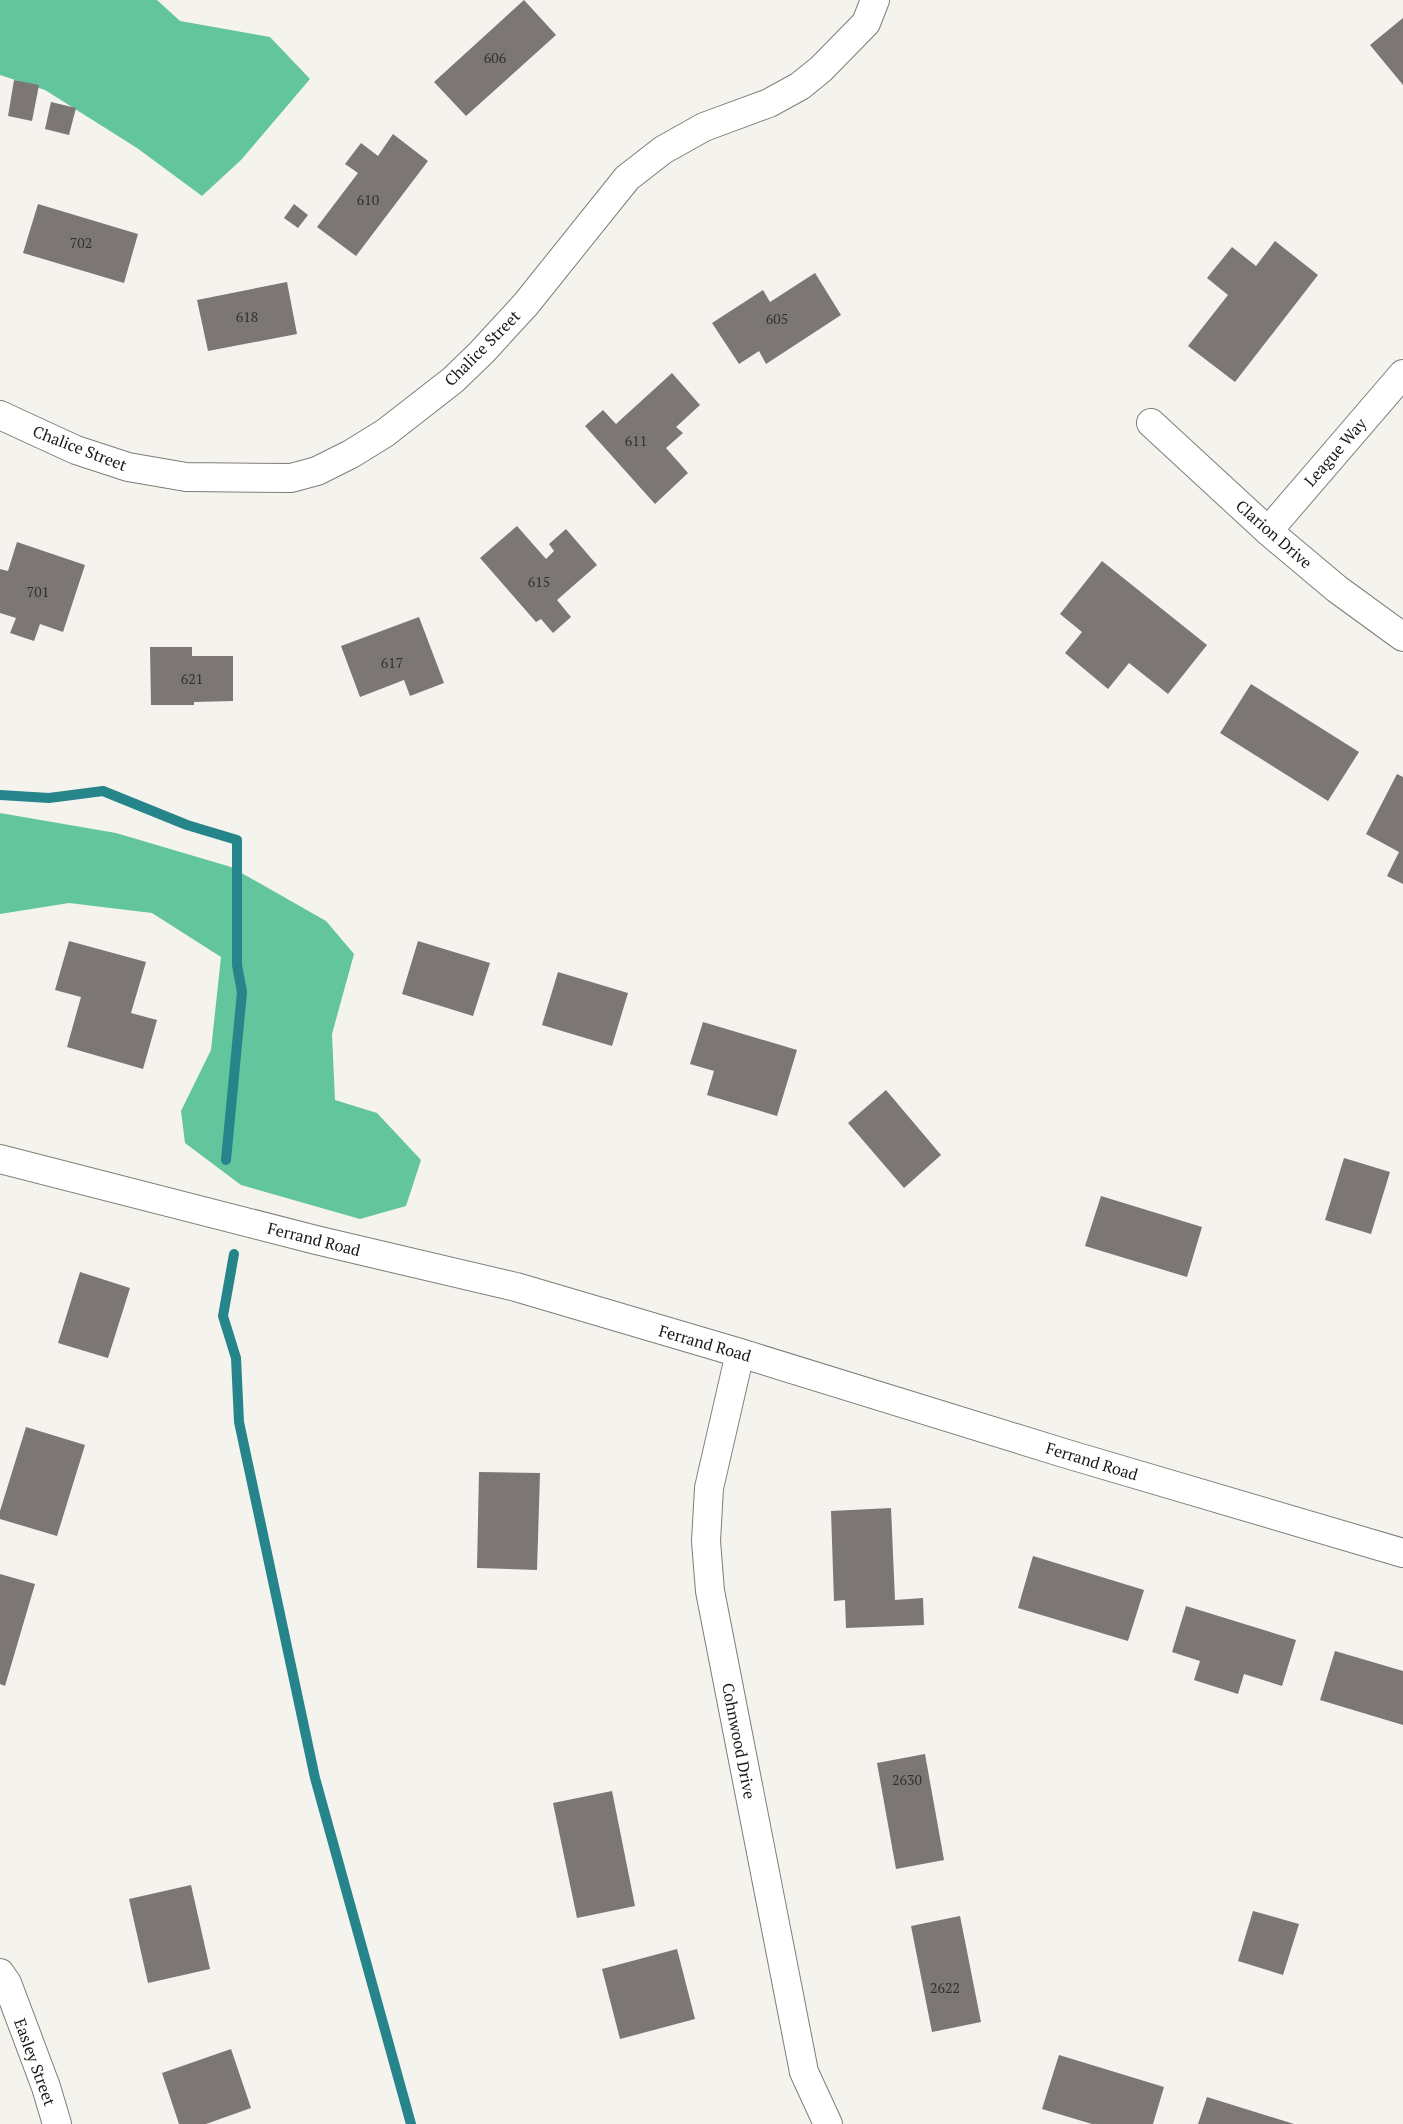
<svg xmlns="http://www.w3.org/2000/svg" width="1403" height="2124" viewBox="0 0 1403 2124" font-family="'PT Serif',serif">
<rect width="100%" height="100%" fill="#f5f3ed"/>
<path fill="#62c59d" d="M0,0h157l23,21 90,16 40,42 -69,81 -39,36 -65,-48 -92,-58 -45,-15z
M0,813l116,20 115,34 95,54 28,33 -22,80 3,66 42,13 44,47 -15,46 -46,13 -119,-34 -56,-42 -4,-32 30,-61 10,-93 -69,-44 -83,-10 -69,11z"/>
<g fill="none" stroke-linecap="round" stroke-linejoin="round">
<path stroke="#26858a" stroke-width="10" d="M0,795l49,3 54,-7 84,34 50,15v125l5,27 -16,168
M234,1254l-11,62 13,42 3,64 76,356 96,346"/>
</g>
<path fill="#7c7674" d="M524,0l32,35 -90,81 -32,-34z
M1403,18v67l-33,-40z
M14,80l25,5 -7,36 -24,-5z
M51,102l25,6 -7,27 -24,-6z
M393,134l35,27 -72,95 -39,-29 41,-54 -13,-9 16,-21 17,13z
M38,204l100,30 -14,49 -101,-30z
M294,204l14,11 -10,13 -14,-10z
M1275,241l43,34 -83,107 -47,-36 40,-51 -21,-17 25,-31 24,19z
M815,273l26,42 -75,49 -7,-13 -20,13 -27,-41 51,-33 7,12z
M287,282l10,52 -89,17 -11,-51z
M672,373l28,32 -24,22 7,6 -17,15 22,25 -33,31 -70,-78 18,-16 13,14z
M517,526l29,33 8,-8 -5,-7 17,-15 31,36 -40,35 14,17 -18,16 -12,-14 -5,3 -56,-64z
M17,542l68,23 -22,67 -23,-8 -6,17 -24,-8 6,-15 -16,-5v-44l8,2z
M1102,561l105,84 -39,49 -39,-31 -21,26 -43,-36 17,-21 -22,-18z
M419,617l25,66 -34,13 -6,-16 -44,17 -19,-51z
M150,647h42v9h41v45l-39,1v3h-43z
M1251,684l108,68 -31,49 -108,-68z
M1397,774l6,3v107l-16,-8 12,-24 -33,-18z
M69,941l77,21 -15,51 26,7 -14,49 -76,-22 14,-50 -26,-7z
M418,941l72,22 -17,53 -71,-22z
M558,972l70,21 -16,53 -70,-21z
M703,1022l94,28 -20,66 -70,-21 7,-24 -24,-7z
M886,1090l55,65 -37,33 -56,-65z
M1344,1158l46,14 -19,62 -46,-14z
M1101,1196l101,31 -15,50 -102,-31z
M80,1272l50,16 -22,70 -50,-15z
M26,1427l59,18 -28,91 -57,-17v-8z
M479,1472l61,1 -3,97 -60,-2z
M891,1508l4,92 28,-2 1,27 -78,3 -1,-28 -11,1 -3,-90z
M1033,1556l111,34 -16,51 -110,-33z
M0,1574l35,10 -30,102 -5,-2z
M1186,1606l110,34 -14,46 -38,-12 -6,20 -44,-14 6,-19 -28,-9z
M1335,1651l68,20v54l-83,-25z
M925,1754l19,106 -48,9 -19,-106z
M612,1791l23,115 -58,12 -24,-115z
M191,1885l19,84 -62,14 -19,-84z
M1253,1911l46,13 -16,51 -45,-14z
M960,1916l21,106 -49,10 -21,-106z
M677,1949l18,70 -75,20 -18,-70z
M231,2049l20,59 -45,16h-27l-17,-51z
M1059,2055l105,32 -11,37h-61l-50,-15z
M1207,2097l87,27h-96z"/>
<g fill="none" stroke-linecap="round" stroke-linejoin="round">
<g stroke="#7f7d78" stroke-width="30">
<path id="street" d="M0,415l76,35 52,17 58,10 105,1 26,-7 34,-17 34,-21 68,-53 29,-28 44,-48 101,-126 36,-28 41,-23 65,-24 31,-17 21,-17 45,-46 9,-23
M1151,423l117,108 69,58 66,48
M1268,531l135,-157
M0,1159l316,81 200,47 224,66 327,101 336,99
M740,1353l-31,135 -3,53 4,50 94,481 24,52
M0,1973l7,10 39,104 11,37"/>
</g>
<use href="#street" stroke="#fff" stroke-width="28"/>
</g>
<g text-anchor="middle" stroke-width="4.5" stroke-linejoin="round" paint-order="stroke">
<g font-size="14" fill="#32302e">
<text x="495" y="63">606</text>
<text x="368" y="205">610</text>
<text x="81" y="248">702</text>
<text x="247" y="322">618</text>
<text x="777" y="324">605</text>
<text x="636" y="446">611</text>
<text x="539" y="587">615</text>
<text x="38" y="597">701</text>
<text x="392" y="668">617</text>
<text x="192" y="684">621</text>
<text x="907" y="1785">2630</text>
<text x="945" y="1993">2622</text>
</g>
<g font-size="16" fill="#191917" stroke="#fff">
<text transform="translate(482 348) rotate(-45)" y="6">Chalice Street</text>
<text transform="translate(80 448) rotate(21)" y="6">Chalice Street</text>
<text transform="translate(1335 452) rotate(-49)" y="6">League Way</text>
<text transform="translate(1274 534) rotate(41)" y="6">Clarion Drive</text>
<text transform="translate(314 1239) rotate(14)" y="6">Ferrand Road</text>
<text transform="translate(705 1343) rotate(16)" y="6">Ferrand Road</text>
<text transform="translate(1092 1461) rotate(17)" y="6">Ferrand Road</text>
<text transform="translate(739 1741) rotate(79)" y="6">Cohnwood Drive</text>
<text transform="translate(35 2062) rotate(70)" y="6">Easley Street</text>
</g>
</g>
</svg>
